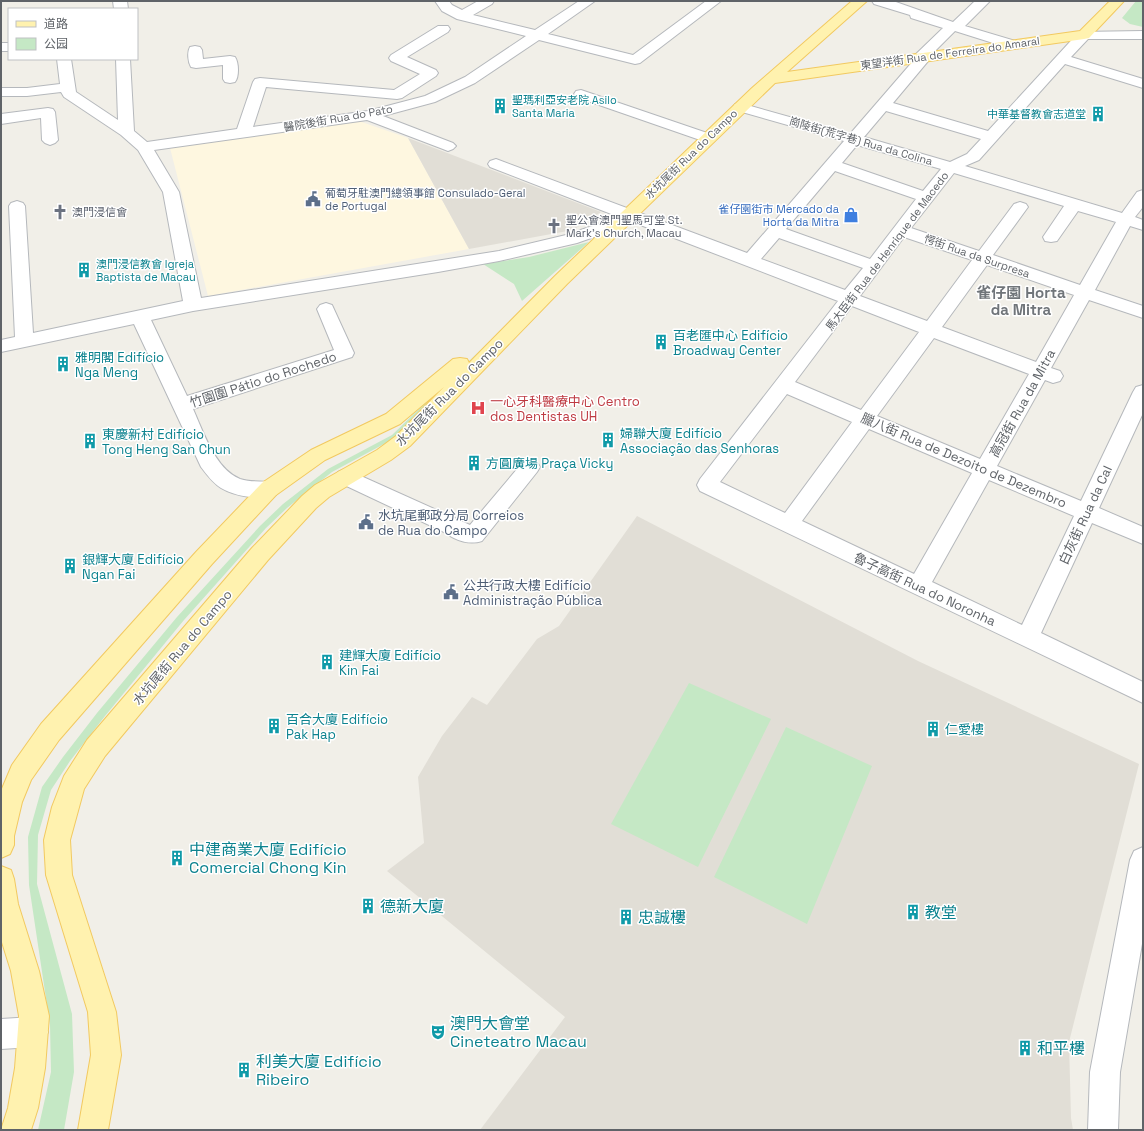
<svg xmlns="http://www.w3.org/2000/svg" width="1144" height="1131" viewBox="0 0 1144 1131" font-family="'Space Grotesk','Noto Sans SC',sans-serif">
<rect width="100%" height="100%" fill="#f1efe8"/>
<path fill="#fef7e0" d="M356,120l52,18 61,111 -261,47 -38,-148z"/>
<path fill="#e1ded6" d="M408,138l193,74 -28,18 -104,19z
M637,516l281,145 221,103 -70,278 2,76 2,12h-593l85,-113 -178,-146 37,-28 -6,-66 24,-41 30,-39 15,8 50,-66 22,-13z"/>
<path fill="#c5e8c5" d="M1136,1h7v26l-13,-3 -8,-6z
M589,242l-67,59 -8,-17 -31,-20 46,-7z
M496,338l-99,99 -65,35 -45,36 -21,20 -82,92 -79,96 -35,45 -19,29 -13,45 -1,49 35,130 2,58 -10,58h-26l13,-58 -1,-47 -21,-140 -1,-48 14,-50 21,-30 34,-44 80,-96 83,-91 23,-22 45,-35 64,-34 100,-96z
M689,683l82,36 -73,148 -87,-43z
M786,727l86,39 -65,158 -93,-47z"/>
<g fill="none" stroke-linecap="round" stroke-linejoin="round">
<g stroke="#b5b8bc" stroke-width="2">
<path id="minor" d="M113,1h14l1,8h-14z
M435,1h14l3,4 10,5 16,-9h16l-2,3 -19,11 62,15 44,-29h16l-47,33 85,21 73,-54h15l-81,62 -5,1 -96,-24 -64,43 -40,19 -52,14 70,27 3,3 -3,3 -5,2 -5,-2 -76,-29 -213,30 25,42 22,106 298,-47 67,-16 53,-18 -129,-50 -2,-3 2,-3 6,-2 251,94 97,-112 -109,-31 -2,-3 2,-3 5,-1 110,31 64,-74 -1,-2 2,-3 28,-27 -32,-10 -1,-3 -36,-11 -2,-3h21l60,21 22,-21h15l-25,25 54,16 2,3 -2,3 -5,1 -5,-1 -54,-17 -25,25 -1,4 -36,43 95,28 91,-99 64,-1v8h-55l-17,18 72,22v9l-78,-24 -86,96 -14,6 157,47 15,-21 6,-2v17l-8,10 8,3v10l-13,-4 -35,64 48,16v12l-54,-18 -38,68 9,3 3,5 -3,5 -7,2 -8,-3 -48,86 84,35 52,-109 3,-5 7,-2v28l-44,95 44,19v17l-51,-21 -51,110 102,49v21l-443,-212 -3,-6 3,-6 138,-178 -208,-80 -2,4 -51,18 -78,18 -61,11 -245,39 -42,9 36,76 147,-46 -17,-41 3,-4 6,-2 6,2 22,48 -2,4 -159,52c10,22 22,60 47,70 11,4 25,1 36,4l3,6 -3,6c-16,5 -40,2 -55,-7 -8,-5 -14,-13 -20,-21l-67,-143 -133,28v-12l14,-3 -6,-131 2,-3 6,-2 6,2 2,3 8,127 150,-32 -20,-109 -25,-42 -17,-15 -57,-38 -3,-5 -34,4h-26v-8h26l33,-4 -3,-25h14l5,33 42,28 -2,-61h14l4,72 13,11 90,-13 16,-47 2,-3 5,-1 134,12 26,-16 -29,-13 -2,-3 2,-3 47,-29h10l2,3 -2,3 -41,25 29,13 2,3 -2,3 -34,22 -5,1 -131,-12 -13,40 115,-16 57,-15 40,-19 61,-41 -69,-17 -15,-8zM886,111l95,28 -14,15 -17,8 -86,-25zM857,145l84,24 -18,22 -81,-28zM835,171l81,28 -46,60 -84,-30zM954,173l110,33 -21,31 2,4 6,1 6,-1 21,-30 38,11 -36,63 -87,-30 35,-48 -2,-3 -6,-2 -6,2 -35,47 -68,-23zM904,237l68,23 -45,61 -67,-25zM779,238l84,30 -18,22 -84,-31zM987,265l87,30 -38,67 -94,-35zM852,306l67,26 -58,78 -66,-28zM934,338l95,36 -49,85 -103,-43zM787,394l65,28 -67,91 -65,-31zM869,429l103,44 -58,101 -112,-53zM989,480l85,36 -52,109 -90,-43z
M1,43h8v8h-8z
M195,46l5,1 2,3 1,9 27,-3 5,1c4,6 4,20 0,25l-5,1 -5,-1 -2,-3v-14l-27,3 -5,-1c-3,-5 -4,-15 -1,-20z
M581,90l132,45 3,3 -3,3 -5,2 -5,-2 -127,-44 -2,-3 2,-3z
M48,108l5,1 2,3 3,28 -3,3 -5,2 -5,-2 -3,-3 -1,-22 -40,6v-10z
M530,459l7,3 3,5 -3,5 -55,69c-12,4 -26,0 -36,-8l-108,-51 -3,-5 3,-5 7,-3 7,3 118,53 53,-63z
M1143,847v91l-23,134 -2,58h-30l2,-58 40,-212 4,-9z
M33,1017l10,5 5,10 -5,10 -10,5 -32,2v-30z"/>
</g>
<g stroke="#f2c960" stroke-width="2">
<path id="major" d="M852,1h15l-80,71 293,-41 30,-30h14l-35,37 -5,1 -309,44 -208,201 -157,162 -19,14 -62,37 -13,11 -48,52 -163,196 -21,33 -14,51 2,35 44,137 5,43 -13,75h-30l13,-75 -3,-43 -42,-137 -2,-35 8,-33 12,-31 23,-36 165,-192 50,-52 13,-11 62,-35 19,-14 48,-49 -44,37 -75,36 -49,35 -64,69 -153,176 -28,40 -9,22 -8,34v9l-4,9 -9,4v-67l11,-26 29,-41 155,-172 66,-69 49,-33 75,-36 67,-55 7,-1 7,1 2,4 86,-87 197,-188z
M1,866l10,4 3,9 4,25 21,67 10,45 -4,52 -7,40 -7,22h-30l7,-22 7,-40 4,-52 -8,-45 -10,-32z"/>
</g>
<use href="#minor" fill="#fff" fill-rule="evenodd"/>
<use href="#major" fill="#fff2af" fill-rule="evenodd"/>
</g>
<defs>
<g id="building-bare" transform="scale(1.2)"><path d="M-4-6H4V6H1V3H-1V6H-4ZM-2.5-4.3h1.7v1.8h-1.7ZM.8-4.3h1.7v1.8H.8ZM-2.5-1h1.7V.8h-1.7ZM.8-1h1.7V.8H.8Z" fill="#0f9aa8" stroke="#fff" stroke-width="2.5" paint-order="stroke"/></g>
<g id="civic-bare" transform="scale(1.2)"><path d="M-.6-6.5H3V-4.5H.6V-3L4-1V1h2V6H-6V1h2V-1L-.6-3ZM-1.2 2.5V6h2.4V2.5Z" fill="#5c6f8a" stroke="#fff" stroke-width="2.5" paint-order="stroke"/></g>
<g id="church-bare" transform="scale(1.2)"><path d="M-1.2-6h2.4v3.5h3.3v2.4h-3.3V6h-2.4V-.1h-3.3v-2.4h3.3Z" fill="#6b7280" stroke="#fff" stroke-width="2.5" paint-order="stroke"/></g>
<g id="shop-bare" transform="scale(1.2)"><path d="M-5-2.5h2.3a2.7 3.5 0 0 1 5.4 0H5L5.5 6h-11ZM-1.5-2.5h3a1.5 2.3 0 0 0-3 0Z" fill="#3f7fe0" stroke="#fff" stroke-width="2.5" paint-order="stroke"/></g>
<g id="hospital-bare" transform="scale(1.2)"><path d="M-5-5h3v3.5h4V-5h3V5h-3V1.5h-4V5h-3Z" fill="#e0444e" stroke="#fff" stroke-width="2.5" paint-order="stroke"/></g>
<g id="theatre-bare" transform="scale(1.2)"><path d="M-5-5.5Q0-4 5-5.5V0Q5 5 0 6Q-5 5-5 0ZM-3.3-2.5H-1v1.5H-3.3ZM1-2.5H3.3v1.5H1ZM-2.8 1Q0 5.5 2.8 1Z" fill="#0f9aa8" stroke="#fff" stroke-width="2.5" paint-order="stroke"/></g>
</defs>
<g fill-rule="evenodd">
<use href="#building-bare" x="500" y="106"/>
<use href="#building-bare" x="1098" y="114"/>
<use href="#civic-bare" x="313" y="199"/>
<use href="#church-bare" x="60" y="212"/>
<use href="#shop-bare" x="851" y="215"/>
<use href="#church-bare" x="554" y="226"/>
<use href="#building-bare" x="84" y="270"/>
<use href="#building-bare" x="661" y="342"/>
<use href="#building-bare" x="63" y="364"/>
<use href="#hospital-bare" x="478" y="408"/>
<use href="#building-bare" x="608" y="440"/>
<use href="#building-bare" x="90" y="441"/>
<use href="#building-bare" x="474" y="463"/>
<use href="#civic-bare" x="366" y="522"/>
<use href="#building-bare" x="70" y="566"/>
<use href="#civic-bare" x="451" y="592"/>
<use href="#building-bare" x="327" y="662"/>
<use href="#building-bare" x="274" y="726"/>
<use href="#building-bare" x="933" y="729"/>
<use href="#building-bare" x="177" y="858"/>
<use href="#building-bare" x="368" y="906"/>
<use href="#building-bare" x="913" y="912"/>
<use href="#building-bare" x="626" y="917"/>
<use href="#theatre-bare" x="438" y="1032"/>
<use href="#building-bare" x="1025" y="1048"/>
<use href="#building-bare" x="244" y="1070"/>
</g>
<g text-anchor="middle" stroke-width="3" stroke-linejoin="round" paint-order="stroke">
<g font-size="11" fill="#5f6368" stroke="#fff">
<text transform="translate(950 53) rotate(-8)" y="4">東望洋街 Rua de Ferreira do Amaral</text>
<text transform="translate(338 118) rotate(-10)" y="4">醫院後街 Rua do Pato</text>
<text transform="translate(861 141) rotate(16)" y="4">崗陵街(荒字巷) Rua da Colina</text>
<text transform="translate(691 154) rotate(-44)" y="4">水坑尾街 Rua do Campo</text>
<text transform="translate(887 251) rotate(-53)" y="4">馬大臣街 Rua de Henrique de Macedo</text>
<text transform="translate(977 256) rotate(19)" y="4">愕街 Rua da Surpresa</text>
</g>
<g font-size="11" fill="#0d838f" stroke="#fff" text-anchor="start">
<text x="512" y="104">聖瑪利亞安老院 Asilo<tspan x="512" dy="13">Santa Maria</tspan></text>
<text x="1086" y="118" text-anchor="end">中華基督教會志道堂</text>
<text x="96" y="268">澳門浸信教會 Igreja<tspan x="96" dy="13">Baptista de Macau</tspan></text>
</g>
<g font-size="11" fill="#4e5e75" stroke="#fff" text-anchor="start">
<text x="325" y="197">葡萄牙駐澳門總領事館 Consulado-Geral<tspan x="325" dy="13">de Portugal</tspan></text>
</g>
<g font-size="11" fill="#366cbe" stroke="#fff" text-anchor="end">
<text x="839" y="213">雀仔園街市 Mercado da<tspan x="839" dy="13">Horta da Mitra</tspan></text>
</g>
<g font-size="11" fill="#5b616d" stroke="#fff" text-anchor="start">
<text x="72" y="216">澳門浸信會</text>
<text x="566" y="224">聖公會澳門聖馬可堂 St.<tspan x="566" dy="13">Mark's Church, Macau</tspan></text>
</g>
<g font-size="13" fill="#0d838f" stroke="#fff" text-anchor="start">
<text x="673" y="340">百老匯中心 Edifício<tspan x="673" dy="15">Broadway Center</tspan></text>
<text x="75" y="362">雅明閣 Edifício<tspan x="75" dy="15">Nga Meng</tspan></text>
<text x="620" y="438">婦聯大廈 Edifício<tspan x="620" dy="15">Associação das Senhoras</tspan></text>
<text x="102" y="439">東慶新村 Edifício<tspan x="102" dy="15">Tong Heng San Chun</tspan></text>
<text x="486" y="468">方圓廣場 Praça Vicky</text>
<text x="82" y="564">銀輝大廈 Edifício<tspan x="82" dy="15">Ngan Fai</tspan></text>
<text x="339" y="660">建輝大廈 Edifício<tspan x="339" dy="15">Kin Fai</tspan></text>
<text x="286" y="724">百合大廈 Edifício<tspan x="286" dy="15">Pak Hap</tspan></text>
<text x="945" y="734">仁愛樓</text>
</g>
<g font-size="13" fill="#5f6368" stroke="#fff">
<text transform="translate(263 379) rotate(-18)" y="5">竹園圍 Pátio do Rochedo</text>
<text transform="translate(449 392) rotate(-45)" y="5">水坑尾街 Rua do Campo</text>
<text transform="translate(1022 403) rotate(-61)" y="5">高冠街 Rua da Mitra</text>
<text transform="translate(964 460) rotate(23)" y="5">臘八街 Rua de Dezoito de Dezembro</text>
<text transform="translate(1085 515) rotate(-65)" y="5">白灰街 Rua da Cal</text>
<text transform="translate(925 589) rotate(25)" y="5">魯子高街 Rua do Noronha</text>
<text transform="translate(182 647) rotate(-50)" y="5">水坑尾街 Rua do Campo</text>
</g>
<g font-size="13" fill="#be3a42" stroke="#fff" text-anchor="start">
<text x="490" y="406">一心牙科醫療中心 Centro<tspan x="490" dy="15">dos Dentistas UH</tspan></text>
</g>
<g font-size="13" fill="#4e5e75" stroke="#fff" text-anchor="start">
<text x="378" y="520">水坑尾郵政分局 Correios<tspan x="378" dy="15">de Rua do Campo</tspan></text>
<text x="463" y="590">公共行政大樓 Edifício<tspan x="463" dy="15">Administração Pública</tspan></text>
</g>
<g font-size="15" font-weight="bold" fill="#70757a" stroke="#fff">
<text x="1021" y="298">雀仔園 Horta<tspan x="1021" dy="17">da Mitra</tspan></text>
</g>
<g font-size="16" fill="#0d838f" stroke="#fff" text-anchor="start">
<text x="189" y="855">中建商業大廈 Edifício<tspan x="189" dy="18">Comercial Chong Kin</tspan></text>
<text x="380" y="912">德新大廈</text>
<text x="925" y="918">教堂</text>
<text x="638" y="923">忠誠樓</text>
<text x="450" y="1029">澳門大會堂<tspan x="450" dy="18">Cineteatro Macau</tspan></text>
<text x="1037" y="1054">和平樓</text>
<text x="256" y="1067">利美大廈 Edifício<tspan x="256" dy="18">Ribeiro</tspan></text>
</g>
</g>
<rect width="1144" height="1131" fill="none" stroke="#5f6368" stroke-width="4"/>
<rect x="8" y="8" width="130" height="52" fill="#ffffff" stroke="#bfc1c3"/>
<rect x="16" y="21" width="20" height="6" fill="#fff2af" stroke="#bfc1c3"/>
<text x="44" y="28" font-size="12" fill="#5f6368">道路</text>
<rect x="16" y="38" width="20" height="12" fill="#c5e8c5" stroke="#bfc1c3"/>
<text x="44" y="48" font-size="12" fill="#5f6368">公园</text>
</svg>
